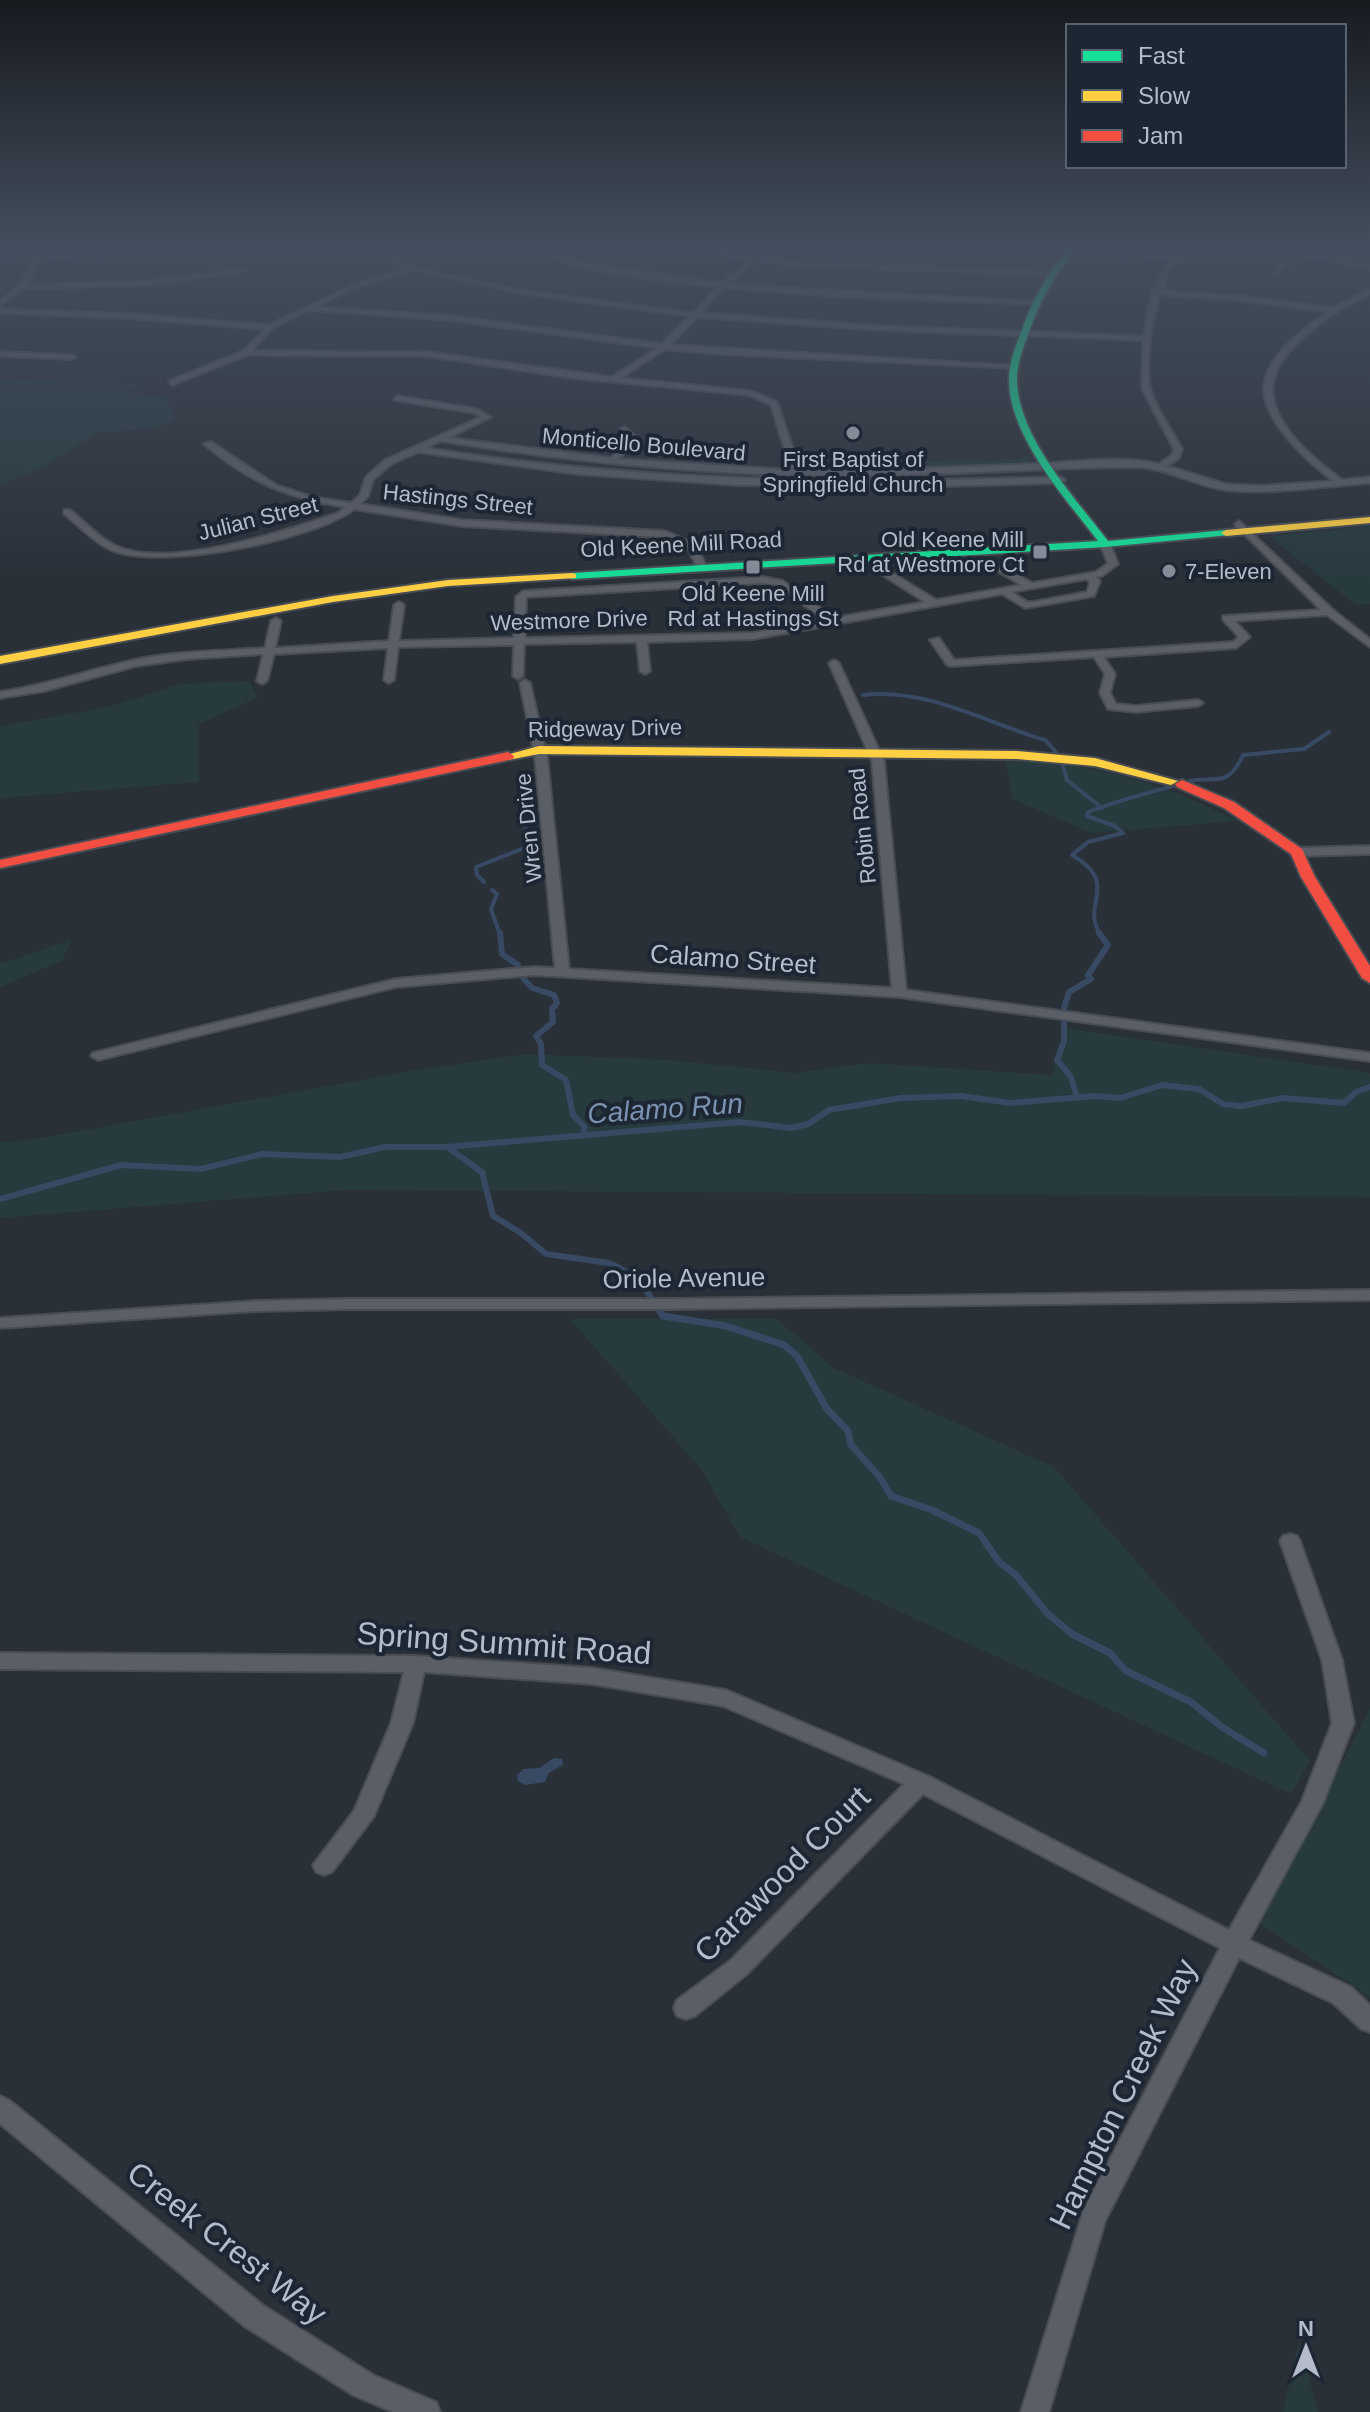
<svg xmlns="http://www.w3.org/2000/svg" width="1370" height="2412" viewBox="0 0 1370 2412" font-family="Arial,sans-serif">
<rect width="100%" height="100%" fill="#2a3038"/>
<path fill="#273a3e" d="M0,246h43l-11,1 -32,42z
M0,379l143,5 -16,9 39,4 9,23 -25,9 -53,4 -51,32 -46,21z
M1028,456l1,6 -10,3 -199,5 -13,-3 -3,-6 14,3 197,-4z
M1370,526v78l-14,1 -87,-69z
M248,681l11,16 -60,27v58l-199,16v-72l108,-19 73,-23z
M1005,760c82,2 160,22 232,61l-145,12 -79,-34z
M71,940l-9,21 -62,26v-23z
M1064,1028l306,45v124l-1024,-7 -346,28v-76l24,-1 387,-70 114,-17 145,6 124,13 74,-10 184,12z
M570,1319h207l57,49 220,99 256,294 -19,33 -551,-257 -39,-68z
M1370,1709v288l-111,-74z
M1299,2340l19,72h-35z"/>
<path fill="#384963" d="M554,1758l8,1 1,6 -14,8 -4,9 -20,3 -7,-4 -1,-5 6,-7 16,-1z"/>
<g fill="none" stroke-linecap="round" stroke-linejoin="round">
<path stroke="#384963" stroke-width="3" d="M61,250l46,-4
M0,260l25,-5"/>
<path stroke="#384963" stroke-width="4" d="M863,695c62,-8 124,28 182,45l11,12
M1062,762l5,18 35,28
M484,882l-7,-7 -1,-8 53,-21 -4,-20
M492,890l5,4 -6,15 9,26
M1101,935c-22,-30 21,-51 -29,-80l16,-13 35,-9 -8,-7 -28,-10 1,-4c34,-13 68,-21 103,-31 10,-3 22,0 32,-3 10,-3 16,-14 20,-23l61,-6 25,-17"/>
<path stroke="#384963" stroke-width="6" d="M500,933l2,21 16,11
M523,978l9,10 22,7 3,8 -5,6 1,13 -17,14 5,8 1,21 24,15 7,35 12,12 -3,9
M1064,1008l5,-16 22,-13 -3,-4 20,-30 -9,-12
M1064,1024v17l-7,19 14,17 6,20
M447,1147l35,25 11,44 28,17 25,21 63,9 11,5 21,15 17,25
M0,1199l121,-34 80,4 61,-15 78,3 45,-10h62l293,-25 51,6 17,-4 21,-14 72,-12 60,-2 49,7 84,-7 26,2 42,-13 37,4 24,15 18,2 42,-8 61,5 12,-11 14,-5"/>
<path stroke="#384963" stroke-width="7" d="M657,1306l6,10 63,10 58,19 13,11 30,53 21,22 3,14 28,31 12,20 41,14 47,23 20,29 16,12 33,40 24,20 38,19 16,18 65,31 31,25 42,26"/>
<g stroke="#484c53" stroke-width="4">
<path id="street" d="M150,246h22l-132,15 -14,24 120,-4 99,-12 3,2 -102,14 -123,4 -23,17v-5l18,-15 23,-36 5,1 -3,6z
M374,246h7l27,19 31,8 86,18 168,22 25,-26c-54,-6 -146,-13 -191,-41h8l56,18 130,19 29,-22 -71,-15 119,16 252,10 2,3 -254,-9 -41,-5 -29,23 312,18 -3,2 -192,-7 -121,-9 -24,25 180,13 264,10c3,-25 9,-61 30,-76l-65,-7 -119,-7 119,3 69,8 15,-11h7l-31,24 -7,21 77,5 94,12 37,-19v5c-33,15 -104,59 -97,102 5,34 43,64 69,84l28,-3v6c-48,3 -97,12 -144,7 -30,-4 -56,-20 -85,-23 -99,0 -198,9 -297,9 -136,-1 -270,-14 -404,-35l-14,7c211,34 422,36 635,29l4,3 -4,3 -162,4 -161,-2 -160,-11 -160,-22 -27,12 -18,16 -5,16 -8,8 102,16 203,11 30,13 12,24 -5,3 -5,-3 -9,-20 -25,-11 -201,-11 -108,-17c-38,31 -202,64 -247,39 -15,-8 -29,-23 -43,-34v-4h6c14,11 28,27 44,35 51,26 172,-14 224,-32l7,-6c-57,-9 -97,-25 -141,-63l7,-2 65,43 36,12 39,6 9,-8 6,-18 19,-17 96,-43 -6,-4 -81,-13 3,-4 80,13 14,8 -43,21 163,20 18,-20 -8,-9 4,-2 13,11 -19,21 172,11 -20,-65 -22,-10 -176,-17 -146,-22 -180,-1 -75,30 -3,-4 74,-30 22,-22 -138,-11 -127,-5v-4l127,5 142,11 84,-40 53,-17zM413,270l112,24 165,22 -28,28 -212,-28 -134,-9 41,-20zM1160,295l79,5 89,12c-24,16 -61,43 -64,74 -2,35 44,76 69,95l-72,5 -36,-2 -58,-18 12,-8 3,-9c-8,-15 -29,-46 -32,-61 -5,-25 2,-69 10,-93zM308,310l142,10 207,28 -45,29 -185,-25 -175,-1 20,-23zM697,317l183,13 263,10 -1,49 32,60 -2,6 -13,9c-39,-9 -84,-2 -124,0 -79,3 -157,7 -235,6l-23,-68 -26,-11 -130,-13 44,-29 55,5 295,14 4,-2 -348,-21z
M1276,246h11l83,19v4l-53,-12 -29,7 -13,12 -3,-2 12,-12 28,-6z
M0,352l72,3 4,2 -4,2 -72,-3z
M1239,521l94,89 37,29v8l-43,-32 -92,6 15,16 -14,11 -132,9 11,17 -5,19 6,11 20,2 62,-6 5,3 -5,3 -62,6 -28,-3 -8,-16 5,-19 -11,-17 -143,9 -4,-1 -17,-25 9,-2 15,22 279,-18 6,-5 -16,-17v-4l98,-6 -85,-84 -1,-2z
M1105,541l5,3 8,20 -16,12 -6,1 4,4 -6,15 -69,12 -23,-14 -249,45 -106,3 3,29 -5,3 -5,-3 -3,-29 -113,2 -1,32 -5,3 -5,-3 1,-31 -116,2 -4,33 -5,3 -5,-3 4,-32 -114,6 -7,27 -5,3 -5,-3 6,-27 -75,5 -52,7 -92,25 -44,7v-6c46,-7 89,-22 134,-32 42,-9 87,-9 131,-12l6,-27 5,-3 5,3 -6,27 114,-7 5,-36 5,-3 5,3 -5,36 115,-3 2,-41 7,-6 240,-14 20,4 51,37 91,-16 -50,-32v-4h6l55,34 85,-15 -37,-22 -2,-2 5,-3 45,25 64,-11 12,-9 -8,-19zM1086,579l4,3 -3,10 -54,10h-6l-15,-10zM763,583l14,2 47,35 -71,13 -228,5 1,-41z
M834,660l5,3 45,98 22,229 464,63v8l-471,-64 -365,-22 -138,12 -298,73 -7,-4 2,-3 303,-74 138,-12 21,1 -20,-211 -15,-74 5,-3 5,3 17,74 22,212 323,19 -20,-227 -43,-98z
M1370,846v8l-73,2 -6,-4 6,-4z
M1370,1290v10l-700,9h-324l-89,2 -257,17v-10l257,-17 89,-2h324z
M1290,1534l7,2 3,5 42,119 12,63 -31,80 -74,137 102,47 19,18v27l-9,-3 -28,-26 -94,-45 -134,263 -56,191h-28l63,-203 136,-261 -297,-154 -176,180 -52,42 -9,3 -9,-3 -3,-8 3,-8 54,-40 173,-176 -181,-78 -131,-22 -168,-12 -11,51 -39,93 -42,56 -8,3 -8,-3 -3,-7 41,-54 37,-88 13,-51 -404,-3v-16l416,3 176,12 134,22 202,86 301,154 73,-129 30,-78 -10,-63 -42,-119 3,-5z
M0,2096l9,4 255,206 109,69 63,27 4,10h-47l-40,-17 -109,-69 -244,-202z"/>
</g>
<g stroke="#484c53" stroke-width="4">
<path id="fast" d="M1071,246h7c-20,24 -35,49 -46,78 -7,19 -16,39 -15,59 3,56 58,115 91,158l118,-11 5,3 -1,2 -125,12 -533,32 -5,-3 5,-3 526,-32c-32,-42 -87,-103 -89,-158 -1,-20 8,-40 15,-59 11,-29 26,-55 47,-78z"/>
</g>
<g stroke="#484c53" stroke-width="4">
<path id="slow" d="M1370,517v6l-144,13 -5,-3 5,-3z
M572,573l4,1v4l-128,8 -115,16 -333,62v-8l333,-60 115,-16z
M539,746l478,5 78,7 83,23 -7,4 -76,-19 -78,-7 -478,-5 -31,6 -6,-4z"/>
</g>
<g stroke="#484c53" stroke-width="4">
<path id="jam" d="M508,752l6,4 -1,3 -513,109v-8z
M1182,780l52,22 68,47 13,28 55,89v17l-8,-5 -61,-101 -10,-23 -67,-46 -47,-21 -2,-3z"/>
</g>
<use href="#street" fill="#5a5e66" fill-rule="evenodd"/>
<use href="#fast" fill="#16e098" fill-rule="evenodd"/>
<use href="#slow" fill="#ffcf43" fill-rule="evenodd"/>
<use href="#jam" fill="#f24e42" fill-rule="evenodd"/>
</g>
<linearGradient id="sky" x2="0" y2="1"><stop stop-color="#171a1f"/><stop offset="0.42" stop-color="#444e5e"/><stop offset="1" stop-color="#444e5e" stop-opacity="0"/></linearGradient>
<rect width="1370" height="584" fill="url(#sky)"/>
<g fill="#848b96" stroke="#1d2633" stroke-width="3">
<circle cx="853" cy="433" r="8"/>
<rect x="1032" y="544" width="16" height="16" rx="4"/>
<rect x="745" y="559" width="16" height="16" rx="4"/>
<circle cx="1169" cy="571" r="8"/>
</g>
<g text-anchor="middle" stroke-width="8" stroke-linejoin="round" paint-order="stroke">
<g font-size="22" fill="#b4bcc9" stroke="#1d2633">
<text transform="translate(644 444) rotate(5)" y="8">Monticello Boulevard</text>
<text transform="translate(458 499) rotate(6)" y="8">Hastings Street</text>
<text transform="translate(258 518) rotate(-14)" y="8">Julian Street</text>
<text transform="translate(681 544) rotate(-3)" y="8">Old Keene Mill Road</text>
<text transform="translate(569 620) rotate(-2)" y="8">Westmore Drive</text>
<text transform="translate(605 728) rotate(-1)" y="8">Ridgeway Drive</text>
<text transform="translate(862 826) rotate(-96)" y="8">Robin Road</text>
<text transform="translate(528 828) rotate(-96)" y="8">Wren Drive</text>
</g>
<g font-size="22" fill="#b4bcc9" stroke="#1d2633">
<text x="853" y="467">First Baptist of<tspan x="853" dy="25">Springfield Church</tspan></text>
<text x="1024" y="547" text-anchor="end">Old Keene Mill<tspan x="1024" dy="25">Rd at Westmore Ct</tspan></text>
<text x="1185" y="579" text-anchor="start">7-Eleven</text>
<text x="753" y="601">Old Keene Mill<tspan x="753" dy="25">Rd at Hastings St</tspan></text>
</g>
<g font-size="26" fill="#b4bcc9" stroke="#1d2633">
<text transform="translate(733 959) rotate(4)" y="9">Calamo Street</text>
<text transform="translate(684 1278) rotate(-1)" y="9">Oriole Avenue</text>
</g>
<g font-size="28" font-style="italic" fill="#7c92b1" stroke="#1d2633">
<text transform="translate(665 1108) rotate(-4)" y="10">Calamo Run</text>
</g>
<g font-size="32" fill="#b4bcc9" stroke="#1d2633">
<text transform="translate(504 1643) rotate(4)" y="11">Spring Summit Road</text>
<text transform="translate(782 1874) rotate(-45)" y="11">Carawood Court</text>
<text transform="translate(1123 2094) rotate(-64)" y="11">Hampton Creek Way</text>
<text transform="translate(227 2243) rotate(38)" y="11">Creek Crest Way</text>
</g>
</g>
<rect x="1066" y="24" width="280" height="144" fill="#1d2633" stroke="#59626f" stroke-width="2"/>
<rect x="1082" y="50" width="40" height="12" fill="#16e098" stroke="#59626f" stroke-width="2"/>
<text x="1138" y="64" font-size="24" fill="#b4bcc9">Fast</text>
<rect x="1082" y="90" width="40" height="12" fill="#ffcf43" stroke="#59626f" stroke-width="2"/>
<text x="1138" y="104" font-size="24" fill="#b4bcc9">Slow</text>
<rect x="1082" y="130" width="40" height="12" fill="#f24e42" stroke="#59626f" stroke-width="2"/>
<text x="1138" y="144" font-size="24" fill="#b4bcc9">Jam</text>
<g transform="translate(1306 2348)" stroke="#1d2633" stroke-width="6" paint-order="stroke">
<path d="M0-6L14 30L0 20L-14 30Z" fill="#b4bcc9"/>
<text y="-12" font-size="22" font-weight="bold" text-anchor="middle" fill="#b4bcc9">N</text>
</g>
</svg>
